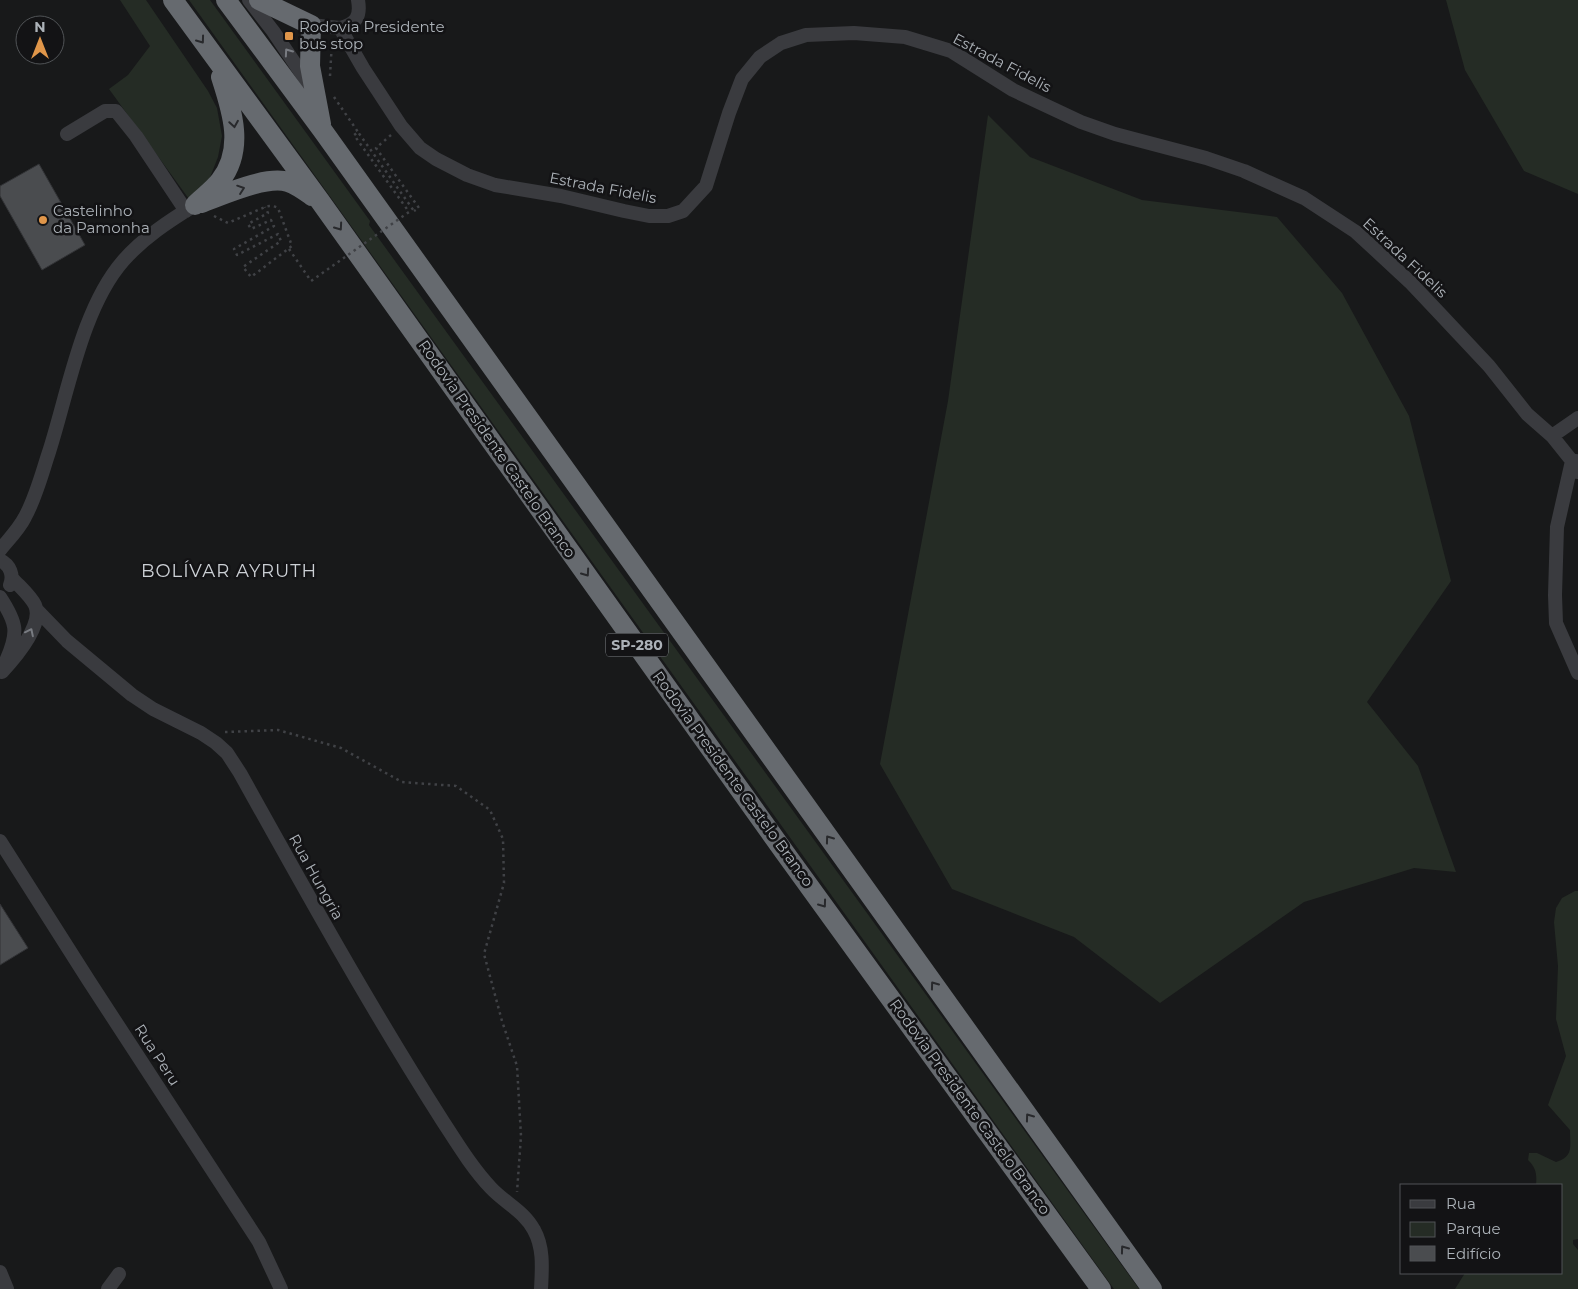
<svg xmlns="http://www.w3.org/2000/svg" width="1578" height="1289" viewBox="0 0 1578 1289" font-family="Montserrat,sans-serif">
<rect width="100%" height="100%" fill="#18191a"/>
<path fill="#252c25" d="M120,0h26l62,91 9,17 5,28 -4,21 -9,23 -20,19 -80,-110 19,-14 22,-29z
M189,0h21l160,221 -1,4 770,1064h-25z
M1446,0h132v194l-54,-23 -59,-101z
M988,115l42,42 112,43 135,17 65,76 67,123 42,165 -84,121 51,64 38,106 -42,-4 -110,34 -144,101 -86,-66 -122,-48 -72,-125 68,-363z
M1575,891h3v348l-5,1v4l5,6v39h-123l10,-16h97v-88h-26c1,-11 0,-17 -8,-25l1,-7h8l19,9c18,-5 14,-16 14,-32l-22,-25 18,-49 -10,-37 2,-53 -4,-44 2,-14 6,-10z"/>
<path fill="#4a4c4f" stroke="#323336" d="M39,164l46,81 -43,25 -42,-74v-10z
M0,904l28,44 -28,17z"/>
<g fill="none" stroke-linecap="round" stroke-linejoin="round">
<path stroke="#404246" stroke-width="2.5" stroke-dasharray="2.5 4" stroke-linecap="butt" d="M330,76l2,-35
M334,97l24,35
M391,135l-15,13 43,60 -5,3
M214,216l14,7 37,-16c5,-2 9,-1 13,1l14,38 -41,31 -8,-10 38,-26 -3,-7 -41,21 -3,-6 40,-23 -3,-6 -20,9 -3,-5 20,-11 -3,-6
M225,732l53,-2 63,18 61,34 54,4 34,24 13,29 1,44 -20,71 18,67 15,45 4,70 -4,56"/>
<path stroke="#3a3b3f" stroke-width="14" d="M249,0l24,31 37,55
M311,25l29,3 23,40 38,58 19,22 16,11 31,16 28,10 66,11 63,15 25,5h19l15,-5 23,-25 23,-73 13,-34 18,-22 21,-14 25,-8 48,-2 51,4 46,14 62,39 68,32 34,12 91,24 38,13 60,27 52,34 54,50 33,35 46,49 38,48 25,22 20,25 6,11
M340,28c16,-4 21,-11 18,-28
M67,134l38,-23h11l20,25 50,75
M1552,436l26,-18
M1576,461h-4l-15,66 -2,68 1,28 22,50
M0,550c9,-11 19,-21 25,-33 11,-20 17,-44 24,-65 19,-59 33,-144 74,-191 20,-23 46,-40 72,-56
M0,560c10,5 14,15 10,25
M0,597c17,26 19,35 6,64
M37,610l30,31 65,54 21,14 48,24 15,10 11,10 13,20c65,117 130,234 202,347 15,23 30,48 49,68 14,15 33,23 43,42 10,18 8,39 7,59
M2,672c13,-14 42,-48 33,-67 -5,-10 -16,-19 -23,-27
M0,841l89,140 170,261 22,47
M0,1272l7,17
M108,1289l11,-15"/>
<path stroke="#666a6f" stroke-width="20" d="M173,0l147,201 465,652 316,436
M226,0l97,131 829,1158
M259,0l52,25 -1,41 11,58
M201,203c22,-8 66,-28 87,-21 9,3 17,9 24,14
M195,205c8,-8 18,-15 25,-24 25,-32 12,-70 1,-104"/>
<path stroke="#404246" stroke-width="2.5" stroke-dasharray="2.5 4" stroke-linecap="butt" d="M289,249l22,32 98,-69 -55,-77 4,-3 56,79"/>
</g>
<defs><path id="oneway-chevron" d="M-2-3.5L2.5 0L-2 3.5" fill="none" stroke-width="1.6" stroke-linecap="round" stroke-linejoin="round" transform="scale(1.25)"/></defs>
<g stroke="#28292c">
<use href="#oneway-chevron" transform="translate(201 40) rotate(54)"/>
<use href="#oneway-chevron" transform="translate(234 124) rotate(81)"/>
<use href="#oneway-chevron" transform="translate(241 189) rotate(-19)"/>
<use href="#oneway-chevron" transform="translate(339 227) rotate(55)"/>
<use href="#oneway-chevron" transform="translate(586 573) rotate(55)"/>
<use href="#oneway-chevron" transform="translate(829 839) rotate(-126)"/>
<use href="#oneway-chevron" transform="translate(823 904) rotate(54)"/>
<use href="#oneway-chevron" transform="translate(934 985) rotate(-126)"/>
<use href="#oneway-chevron" transform="translate(1029 1117) rotate(-126)"/>
<use href="#oneway-chevron" transform="translate(1124 1249) rotate(-126)"/>
</g>
<g stroke="#797c82">
<use href="#oneway-chevron" transform="translate(288 52) rotate(-125)"/>
<use href="#oneway-chevron" transform="translate(30 632) rotate(-64)"/>
</g>
<g fill="#e0964a" stroke="#131315" stroke-width="2">
<rect x="284" y="31" width="10" height="10" rx="2.5"/>
<circle cx="43" cy="220" r="5"/>
</g>
<g text-anchor="middle" stroke-width="5" stroke-linejoin="round" paint-order="stroke">
<rect fill="#131315" stroke="#7e8287" stroke-width="1" x="606" y="633.5" width="62" height="23" rx="4"/>
<g font-size="14" font-weight="bold" fill="#acb2b8">
<text x="637" y="650">SP-280</text>
</g>
<g font-size="15" fill="#acb2b8" stroke="#131315" text-anchor="start">
<text x="299" y="32">Rodovia Presidente<tspan x="299" dy="17">bus stop</tspan></text>
<text x="53" y="216">Castelinho<tspan x="53" dy="17">da Pamonha</tspan></text>
</g>
<g font-size="15" fill="#acb2b8" stroke="#131315">
<text transform="translate(1002 63) rotate(28)" y="5">Estrada Fidelis</text>
<text transform="translate(603 188) rotate(11)" y="5">Estrada Fidelis</text>
<text transform="translate(1405 258) rotate(43)" y="5">Estrada Fidelis</text>
<text transform="translate(497 449) rotate(55)" y="5">Rodovia Presidente Castelo Branco</text>
<text transform="translate(733 779) rotate(54)" y="5">Rodovia Presidente Castelo Branco</text>
<text transform="translate(316 877) rotate(61)" y="5">Rua Hungria</text>
<text transform="translate(157 1055) rotate(57)" y="5">Rua Peru</text>
<text transform="translate(970 1107) rotate(54)" y="5">Rodovia Presidente Castelo Branco</text>
</g>
<g font-size="18" letter-spacing="1" fill="#ccd0d5" stroke="#131315">
<text x="229" y="577">BOLÍVAR AYRUTH</text>
</g>
</g>
<rect x="1400" y="1184" width="162" height="90" fill="#131315" stroke="#505356"/>
<rect x="1410" y="1200" width="25" height="8" fill="#3a3b3f" stroke="#505356"/>
<text x="1446" y="1209" font-size="15" fill="#acb2b8">Rua</text>
<rect x="1410" y="1222" width="25" height="15" fill="#252c25" stroke="#505356"/>
<text x="1446" y="1234" font-size="15" fill="#acb2b8">Parque</text>
<rect x="1410" y="1246" width="25" height="15" fill="#4a4c4f" stroke="#505356"/>
<text x="1446" y="1259" font-size="15" fill="#acb2b8">Edifício</text>
<g transform="translate(40 40)"><circle r="24" fill="#131315" stroke="#505356"/>
<path d="M0-4L9 19L0 12L-9 19Z" fill="#e0964a"/>
<text y="-8" font-size="14" font-weight="bold" text-anchor="middle" fill="#acb2b8">N</text>
</g>
</svg>
